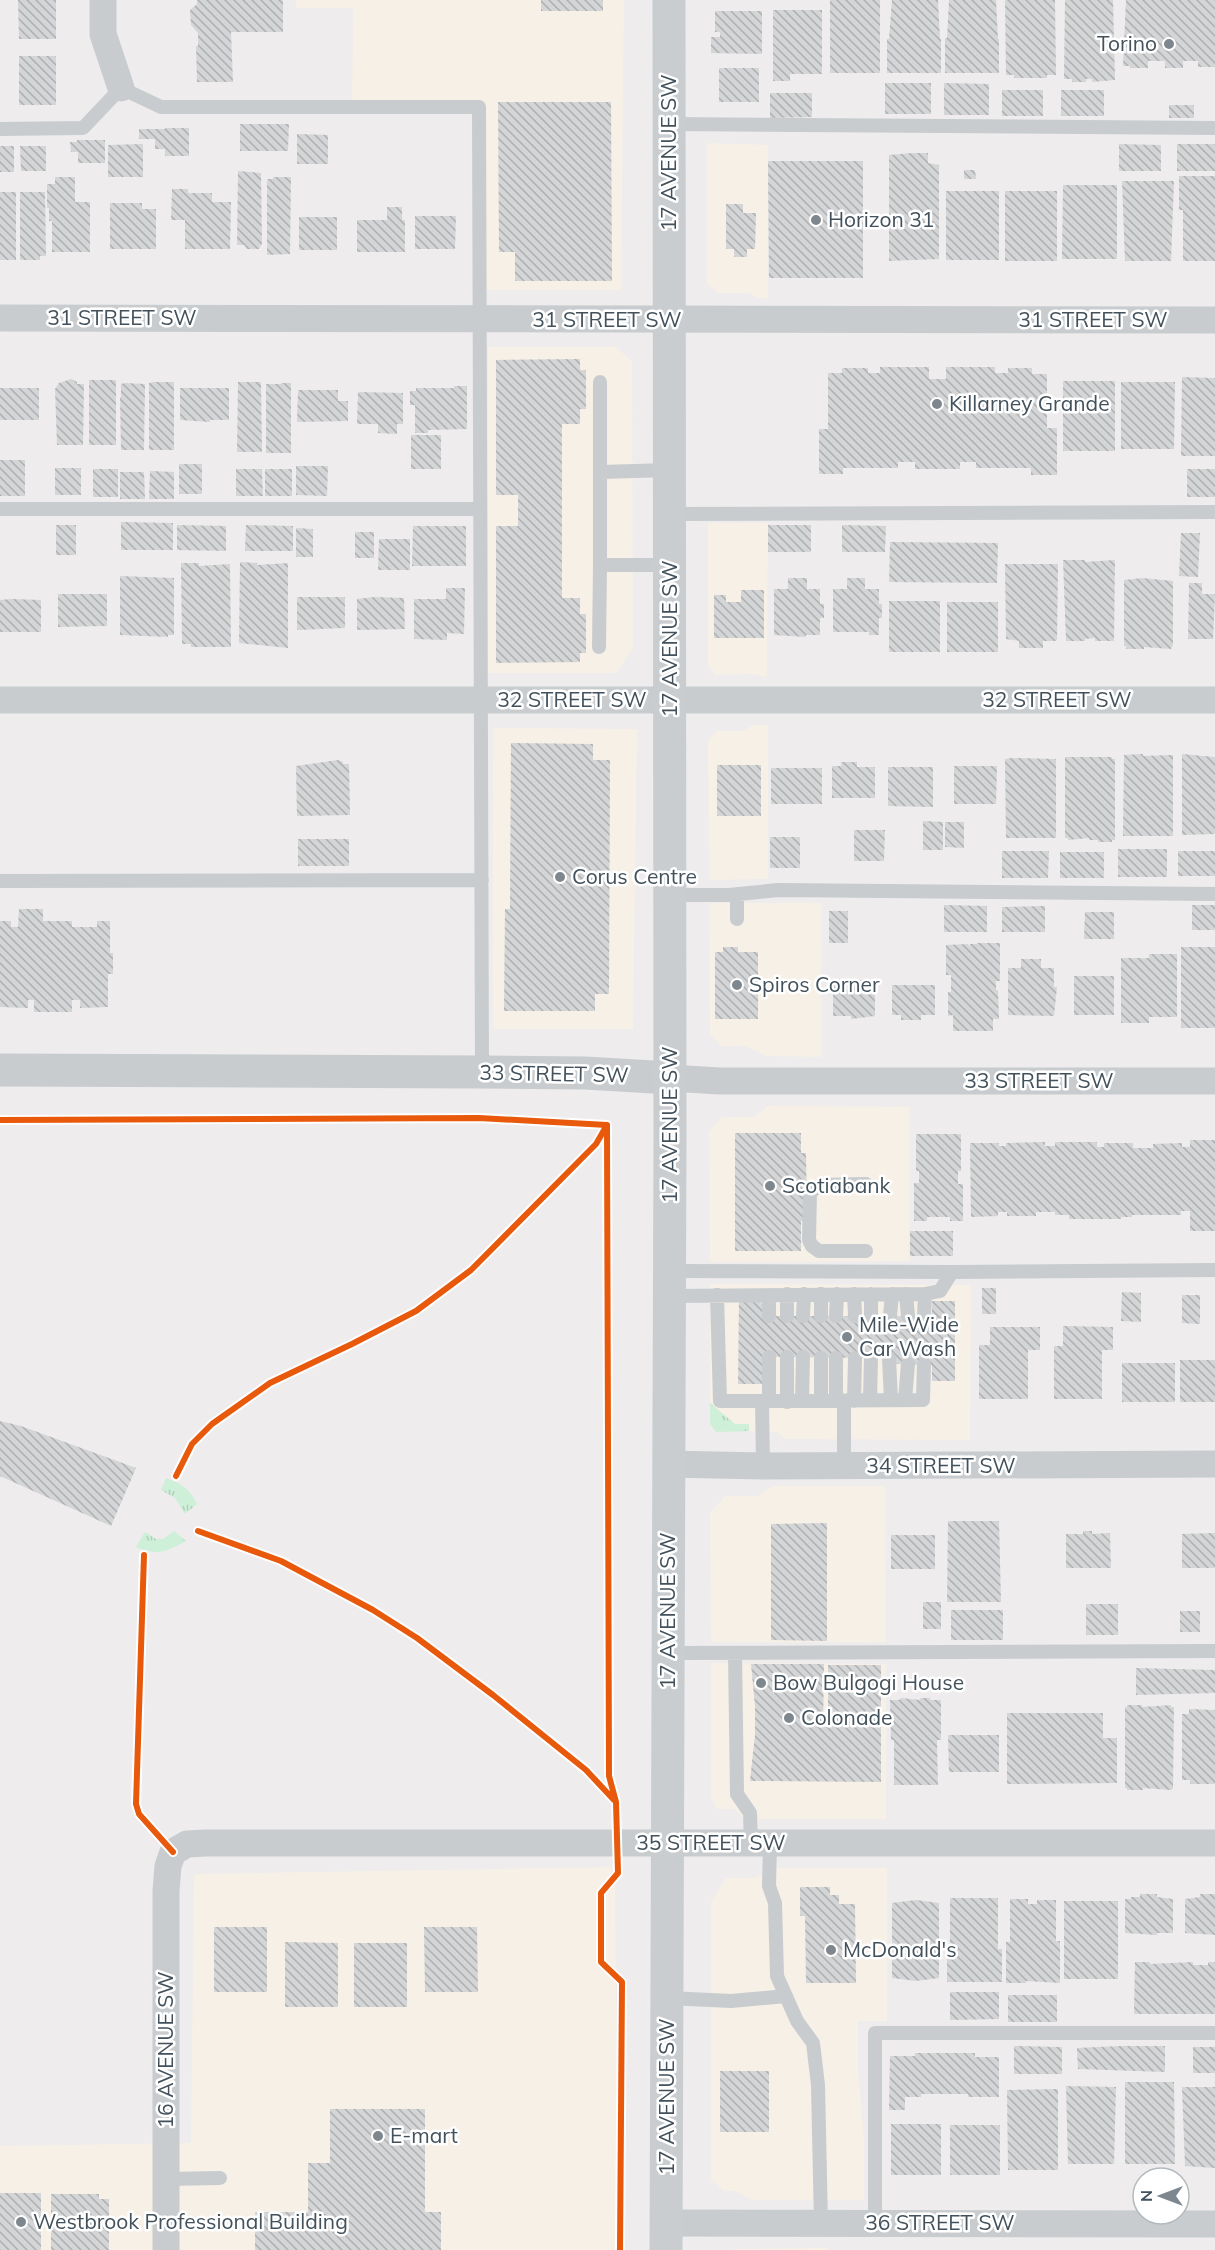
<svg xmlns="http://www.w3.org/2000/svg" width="1215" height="2250" viewBox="0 0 1215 2250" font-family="Mulish,sans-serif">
<defs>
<pattern id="grass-tufts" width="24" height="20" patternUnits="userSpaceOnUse" patternTransform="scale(1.5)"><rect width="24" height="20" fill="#ceefd8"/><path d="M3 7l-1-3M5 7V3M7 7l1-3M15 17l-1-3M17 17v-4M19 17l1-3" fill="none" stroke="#b2cfbc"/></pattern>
<pattern id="building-back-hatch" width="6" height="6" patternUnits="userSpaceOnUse" patternTransform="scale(1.5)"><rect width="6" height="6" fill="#d4d5d7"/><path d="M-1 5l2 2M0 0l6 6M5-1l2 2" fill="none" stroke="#aeafb1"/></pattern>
</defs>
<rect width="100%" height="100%" fill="#eeeced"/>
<path fill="#f6f0e6" d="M296,0h328l-3,290h-145v-179l-124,-1 1,-102h-57z
M707,143l61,2v153h-10l-9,-5h-31l-11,-9z
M488,347h128l16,15 1,286 -17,25h-128z
M708,523h60l-1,154 -17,-3 -34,1 -8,-9z
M752,725h16v154l-59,1 -1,-140 9,-9h26z
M493,728l144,1 -4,300h-140z
M709,903h112v154l-55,-1 -20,-10h-25l-11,-12z
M768,1106l141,1v154l-199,1 -1,-131 13,-14h32z
M710,1284l261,1 -1,155 -185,-1 -8,-7 -28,-1v-7h-14l-25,-21z
M773,1486h112l1,156h-175l-1,-129 15,-17h33z
M711,1663l175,1v155h-142l-9,-10h-18l-6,-11z
M615,1867l3,383h-618v-104l191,-3 3,-269z
M774,1868h113v153h-29v50l6,68v61h-113l-15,-9h-12l-13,-12v-277l15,-24h28z
M828,2248v2h-94l1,-1z"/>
<path fill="url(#grass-tufts)" d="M710,1403l25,21h14v7l-33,1 -6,-8z
M166,1478c16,6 24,11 31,26l-12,10 -10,-16 -14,-8z
M174,1531l12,10c-21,11 -27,15 -50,6l9,-15 11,7h7z"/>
<path fill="url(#building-back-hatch)" d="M18,0h38v39h-37z
M197,0h86v32h-52l2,50h-36l-1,-36h2v-13l-7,-8 -1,-15 7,-6z
M541,0h62v11h-62z
M830,0h50v73h-50z
M892,0h46l2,39h1v34h-54v-34h2z
M949,0h47l2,39h1v34h-54v-35h2z
M1005,0h50l1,75h-9v3h-33v-3h-8z
M1065,0h48l2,80 -23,2v-3h-6v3h-14v-3h-8z
M1126,0h89v67h-17v-6h-15v7h-18v-7h-17v7h-18v-2h-7z
M773,10h49v64h-32v7h-17z
M715,11h47v43l-51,-1v-16h9v-5h-5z
M19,56h37v49h-37z
M719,68h40v34h-40z
M885,83h46v31h-46z
M944,83l45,1v31h-45z
M1002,90h41v26h-41z
M1061,90h43v26h-43z
M770,93h42v24l-42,1z
M498,102h113l1,179h-97v-29h-16z
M1169,105h25v13h-25z
M240,124h49l-1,27h-48z
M165,128h24v28h-24v-7h-10v-10h-16v-10h26z
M297,134l31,1v29h-31z
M77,140h28v23h-27v-11h-7l-1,-10h7z
M143,144v33h-35v-32z
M1119,144l42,1v26h-42z
M1177,144h38v27h-38z
M0,146h14v26h-14z
M20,146h26v25h-25z
M912,153h16v10l11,2v94l-50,2v-106z
M768,161h95v117h-94z
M964,170h11l1,9h-12z
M238,171l23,2 1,71 -3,5h-12l-3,-4h-7z
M1179,176h36v85h-32v-51h-4z
M55,177h20v25h15v50h-38v-31h-3v-13h-2v-24h8z
M273,177h18l-1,77 -23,1v-76h6z
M1122,181h52l-3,80h-46z
M1063,185h54v74h-55z
M172,189h16v4h24v9h19l-1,47h-45v-29h-14z
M946,191h53v69h-53z
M1005,191h52v70h-52z
M0,192h16v68h-16z
M20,192h25l1,64h-6v4h-20z
M110,203h32v6h14v40h-46z
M726,204h17v9h13l-1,36h-8v8h-13v-8h-8z
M387,207h15v13h3v32h-48v-32h30z
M415,216h41l-1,33h-40z
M299,217h38v33h-38z
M580,359v11h6v39h-6v15h-18v174h18v16h6v39h-6v9l-84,1v-137h22v-31h-22v-135z
M880,367h49v12h17v-12h49v6h13v-5h24v6h15v54h10v47h-26v-7h-55v-6h-16v7h-45v-7h-17v6h-55v6h-24v-45h9v-56h14v-5h26v5h12z
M1182,377l33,1v78h-34z
M71,379l6,3v2h7l-1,61h-26l-2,-56 4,-6z
M89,380h27v65h-27z
M1063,381h52v70h-52z
M154,382h20v68h-25v-67z
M238,382h23l1,70h-25z
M1121,382h54l-1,67h-53z
M125,383l20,1 -1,66h-23l-1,-53h1v-13z
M281,383h10v70h-25v-69h15z
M454,386h13v43l-39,1v3h-13v-28h-5v-14h6v-3h38z
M0,388h39v32h-39z
M180,388h49v32h-19v2l-30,-2z
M298,390h40v11h10v20l-51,1z
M358,392l45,1v31h-6v10l-19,-1v-9h-21z
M411,435h30v34h-30z
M0,460h25v36h-25z
M179,464h23v30h-23z
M296,466h32l-1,30 -31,-1z
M55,468h26v27h-26z
M93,469h25v28h-25z
M236,469h26l1,27h-27z
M265,469h27v27h-27z
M1187,469h28v28h-28z
M150,471l24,1v27h-25z
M120,472h24l1,27h-25z
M121,522l52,1v27h-52z
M56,525h20v30h-20z
M177,525l49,1v25l-49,-1z
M246,525l47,1v25h-48z
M768,525h43v27h-43z
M842,525l44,1 -1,26h-43z
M413,526h53v40h-54z
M296,528l17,1v28h-17z
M355,532h19v26h-19z
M1181,533h19l-2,44 -19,-1z
M379,539h31v31h-32z
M890,542l108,1 -1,40 -108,-1z
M1063,560h22v2l30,-2 -1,81h-19v-3l-10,1v2h-19z
M240,562l17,1v2l31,-2v85l-49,-5z
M181,563h18v3l31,-2 1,83h-40v-3h-9z
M1005,564h53l-1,76 -2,1h-12v7h-24v-7l-13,-2z
M120,576l54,2v57h-6v2l-48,-2z
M788,578h19v11h13v15h4v14h-4v17h-14v2l-32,-2v-46h14z
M847,578h18v11h14v15h3v14h-3v17h-10v-3h-36v-43h14z
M1142,578l31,3v64l-2,4 -27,-2v2h-18v-3h-2v-66z
M1189,583h13v11h13l-2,45h-25z
M446,588h19l-1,46 -17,-1v7l-33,-1v-40h32z
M741,590h23v48h-50v-43h12v7h15z
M58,594h49v32l-49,1z
M297,597h48v31l-48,2z
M374,597l30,1 1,31 -48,1v-31z
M11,599l30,1v32h-41v-32z
M889,601h51v51h-51z
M947,602h51v50h-51z
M511,743l82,1v16h17l-1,234h-14v17h-91l1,-102h5z
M1143,754v2l30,-1v81h-50l1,-81z
M1182,754l33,3v77l-33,1z
M1065,757h47v2h3v81h-3v2h-14v-2h-9v-2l-21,2v-2h-3z
M1011,758l45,1v79h-50l-1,-79z
M338,760l5,2v2h6l1,51 -53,1 -1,-50z
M841,762h16v5h18v31h-43v-32h9z
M717,765h44v51h-44z
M954,766h43l-1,38h-42z
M888,767h45v40l-45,-1z
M771,768h51v36h-51z
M923,821l20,1v28h-20z
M945,822h19v26l-19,-1z
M854,830h31l-1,31h-30z
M770,837h30v31h-30z
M298,839h51v27h-51z
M1118,849h49v28h-49z
M1002,851h47l-1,27h-46z
M1178,851h37v25h-37z
M1060,852h44v26h-44z
M944,905l43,1v26h-43z
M1192,905h23v25h-23z
M1045,906v26h-43v-25z
M19,909h24v12h29v6h25v-6h13v32h3v21h-5v33l-28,1v-8h-8v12h-38v-12h-6v8l-28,-1v-86h11v6h7z
M829,911h19v32h-19z
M1085,912h29v27h-30z
M977,943h23v38h-4v9h2l1,29h-6v12h-40v-16l-5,1v-24h3v-17h-5v-30l22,-1 2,3v-3h7z
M723,947h15v5h20v67h-43v-67h8z
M1181,947h34v81h-34z
M1149,954h28v63h-28v6h-28v-65h28z
M1021,959h20v9h13v19h3l-3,29 -46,-1v-47h13z
M1074,976h40v39h-40z
M833,980h42v36l-24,3v-3h-18z
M892,985h43v30h-14v5h-20v-5h-9z
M735,1133h66v20h5l1,68h-6v30h-66z
M916,1134h45v37h-3v13h5v37h-13v-4h-23v4h-13v-38h5v-12h-3z
M1190,1140h25v91h-25v-20h-9v4h-49v2h-11v2h-52v-4h-14v-3h-19v4h-29v-4h-9v4l-27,1 -1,-74h29v3h7v-3l39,-1v4h10v-4h42v5h7v-4h29v5h20v-4l29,-1v4h8z
M910,1231h43v25h-43z
M982,1288h14v26h-14z
M1122,1292l19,1v29l-20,-1z
M1182,1295h18v29l-18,-1z
M739,1299h18l6,6v11h169v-15h23v80h-23v-16l-36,-1v-6l-132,-1v27h-26z
M1063,1326l50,1v23h-11v49h-48v-53h9z
M990,1327h50v23h-12v49h-49v-54h11z
M1180,1360h35v42h-35z
M1122,1363h53v39h-53z
M0,1421l21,5 115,42 -25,58 -111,-50z
M948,1521h51l2,81h-54z
M827,1523v118l-56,-1v-116z
M1083,1531h9v3l18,-1 1,35h-45v-34h17z
M1215,1533v35h-33v-34z
M891,1535h44v34h-44z
M923,1602h18v27h-18z
M1086,1604h32v31h-32z
M951,1610h52v30h-52z
M1180,1611h20v21h-20z
M751,1664h73l-1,63h5v-62h53v117l-131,-1 5,-46v-29z
M1136,1668l79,2v23l-79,2z
M901,1698l18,2 2,-2h8l2,2h10v40h-4l1,45h-44v-45h-3l-1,-40h9z
M1127,1705h15v2l29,-2v2h3l-1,81 -2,2 -28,-2v2h-16v-2h-2v-81h2z
M1189,1709l26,1v74h-25v-4h-8v-66h7z
M1007,1713h96v25h14v45l-110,1z
M948,1735h51v37h-50z
M800,1887h30v8h9v9h16l1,79h-50l-1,-67h-5z
M1140,1894h17v3l16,2v34h-16v2l-32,-2v-34h6v-2h9z
M1200,1894h15v41l-30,-2v-34l15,-2z
M950,1898h48v51h4v33h-55v-32h3z
M1010,1899h18v5h9v-4h19v41h4v42l-34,-2v2h-20v-41h4z
M916,1900l23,3v75l-23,3 -24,-3v-75z
M1064,1901h54v78h-54z
M214,1927h53v65h-53z
M424,1927h53l1,65h-53z
M285,1942l53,1v64h-53z
M354,1943h53v64h-53z
M1135,1962h15v2l43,-2v3h15v-3h7v52h-81z
M950,1992h49v27l-49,1z
M1008,1995h49v27h-49z
M1014,2046l48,1v27h-48z
M1121,2046h44v26l-87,-3 -1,-21z
M1193,2047h22v26h-22z
M915,2053h60v4h24v40h-31v-3h-47v3h-16v13h-16l1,-54h25z
M720,2071h49v61h-49z
M1125,2082h49l1,82h-50z
M1066,2086l50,1 -2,77h-46z
M1182,2087h33v81l-30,-2z
M1058,2089v81h-50l-1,-80z
M330,2109h95v103h16v38h-186v-38h53v-49h22z
M891,2124h50v51h-50z
M950,2125h50v50h-50z
M0,2193h41v57h-41z
M51,2194h48v5h10v51h-58z"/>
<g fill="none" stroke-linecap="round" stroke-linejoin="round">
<path stroke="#c8ccce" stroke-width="14" d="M669,124l546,4
M0,129l83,-1 38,-40 40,19h318l3,965
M600,382v90
M0,509h480
M670,514l545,-2
M600,565v-93l70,-2
M599,647l1,-82h70
M0,881l482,-1
M670,895h59l49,-5 437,4
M737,919v-25
M866,1184l-45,1 -11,7 -1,48 3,6 7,5h47
M669,1271l283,1 263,-2
M787,1294v22
M821,1294v22
M854,1294l1,22
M906,1294l2,22
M717,1295l3,106h42
M769,1295v21
M669,1296l256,-2 15,-3 12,-19
M803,1316l1,-22
M836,1316l1,-22
M871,1316v-22
M890,1316l2,-22
M924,1316l1,-22
M787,1357v45
M889,1358l2,42
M870,1400l1,-42
M905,1400l3,-36
M769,1401v-44
M802,1401l1,-44
M821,1401v-43
M836,1401v-43
M844,1401v65
M854,1401l1,-43
M763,1466l-1,-65 161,-1 1,-36
M668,1653l547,-2
M735,1653l2,141 13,19 1,31
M770,1843l-1,43 6,17 2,73 20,45 16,22 5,42 3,138
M668,1998l63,3 55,-5
M167,2179l53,-1
M875,2223v-190h340"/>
<path stroke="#c8ccce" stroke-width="27" d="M103,0v34l18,54
M0,318l1215,2
M0,700h1215
M670,1078l50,3h495
M668,1464l95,2 452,-2
M666,2223l549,1
M166,2250v-359l2,-25 5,-14 14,-8 19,-1h1009"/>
<path stroke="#c8ccce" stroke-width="33" d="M0,1070l482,2 103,1 85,5"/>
<path stroke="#c9cdd0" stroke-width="33" d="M666,2250l4,-1111 -1,-1139"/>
<g stroke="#fff" stroke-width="10">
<path id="cycleway" d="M0,1120l479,-2 128,7
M607,1125l2,651 7,26 2,71 -17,20v69l21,20 -2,268
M176,1476l16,-32 20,-20 58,-41 82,-39 64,-33 55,-41 125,-126 11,-19
M198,1531l83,30 92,49 44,28 76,57 93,75 28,30
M144,1555l-8,249 3,10 34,38"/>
</g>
<use href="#cycleway" stroke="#e8590c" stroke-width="6"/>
</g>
<g fill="#7e878e" stroke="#fff" stroke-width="2">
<circle cx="1169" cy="44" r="6"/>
<circle cx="816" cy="220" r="6"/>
<circle cx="937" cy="404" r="6"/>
<circle cx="560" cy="877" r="6"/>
<circle cx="737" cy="985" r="6"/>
<circle cx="770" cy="1186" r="6"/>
<circle cx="847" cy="1337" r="6"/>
<circle cx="761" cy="1683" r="6"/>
<circle cx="789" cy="1718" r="6"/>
<circle cx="831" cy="1950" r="6"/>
<circle cx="378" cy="2136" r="6"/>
<circle cx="21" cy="2222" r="6"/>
</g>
<g text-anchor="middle" stroke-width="5" stroke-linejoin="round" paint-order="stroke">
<g font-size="21" fill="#42515b" stroke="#fff" text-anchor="start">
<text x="1157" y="51" text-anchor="end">Torino</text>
<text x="828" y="227">Horizon 31</text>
<text x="949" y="411">Killarney Grande</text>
<text x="572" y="884">Corus Centre</text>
<text x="749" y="992">Spiros Corner</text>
<text x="782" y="1193">Scotiabank</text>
<text x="859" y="1332">Mile-Wide<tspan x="859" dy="24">Car Wash</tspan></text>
<text x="773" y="1690">Bow Bulgogi House</text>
<text x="801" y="1725">Colonade</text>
<text x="843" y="1957">McDonald's</text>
<text x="390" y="2143">E-mart</text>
<text x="33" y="2229">Westbrook Professional Building</text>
</g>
<g font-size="21" fill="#42515b" stroke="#fff">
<text transform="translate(669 153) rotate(-90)" y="7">17 AVENUE SW</text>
<text x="122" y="325">31 STREET SW</text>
<text x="607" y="327">31 STREET SW</text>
<text x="1093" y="327">31 STREET SW</text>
<text transform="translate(670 639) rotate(-90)" y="7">17 AVENUE SW</text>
<text x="572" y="707">32 STREET SW</text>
<text x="1057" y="707">32 STREET SW</text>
<text transform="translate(554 1074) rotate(1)" y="7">33 STREET SW</text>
<text x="1039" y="1088">33 STREET SW</text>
<text transform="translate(670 1125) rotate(-90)" y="7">17 AVENUE SW</text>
<text x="941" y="1473">34 STREET SW</text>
<text transform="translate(668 1611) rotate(-90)" y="7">17 AVENUE SW</text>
<text x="711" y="1850">35 STREET SW</text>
<text transform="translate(166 2050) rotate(-90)" y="7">16 AVENUE SW</text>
<text transform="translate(667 2097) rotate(-90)" y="7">17 AVENUE SW</text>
<text x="940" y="2230">36 STREET SW</text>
</g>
</g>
<g transform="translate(1161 2196) rotate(270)"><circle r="28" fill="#ffffff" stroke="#b3b9bd" stroke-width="1.5"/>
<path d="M0-4.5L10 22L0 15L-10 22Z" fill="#7e878e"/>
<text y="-9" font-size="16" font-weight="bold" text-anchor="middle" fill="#42515b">N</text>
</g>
</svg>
